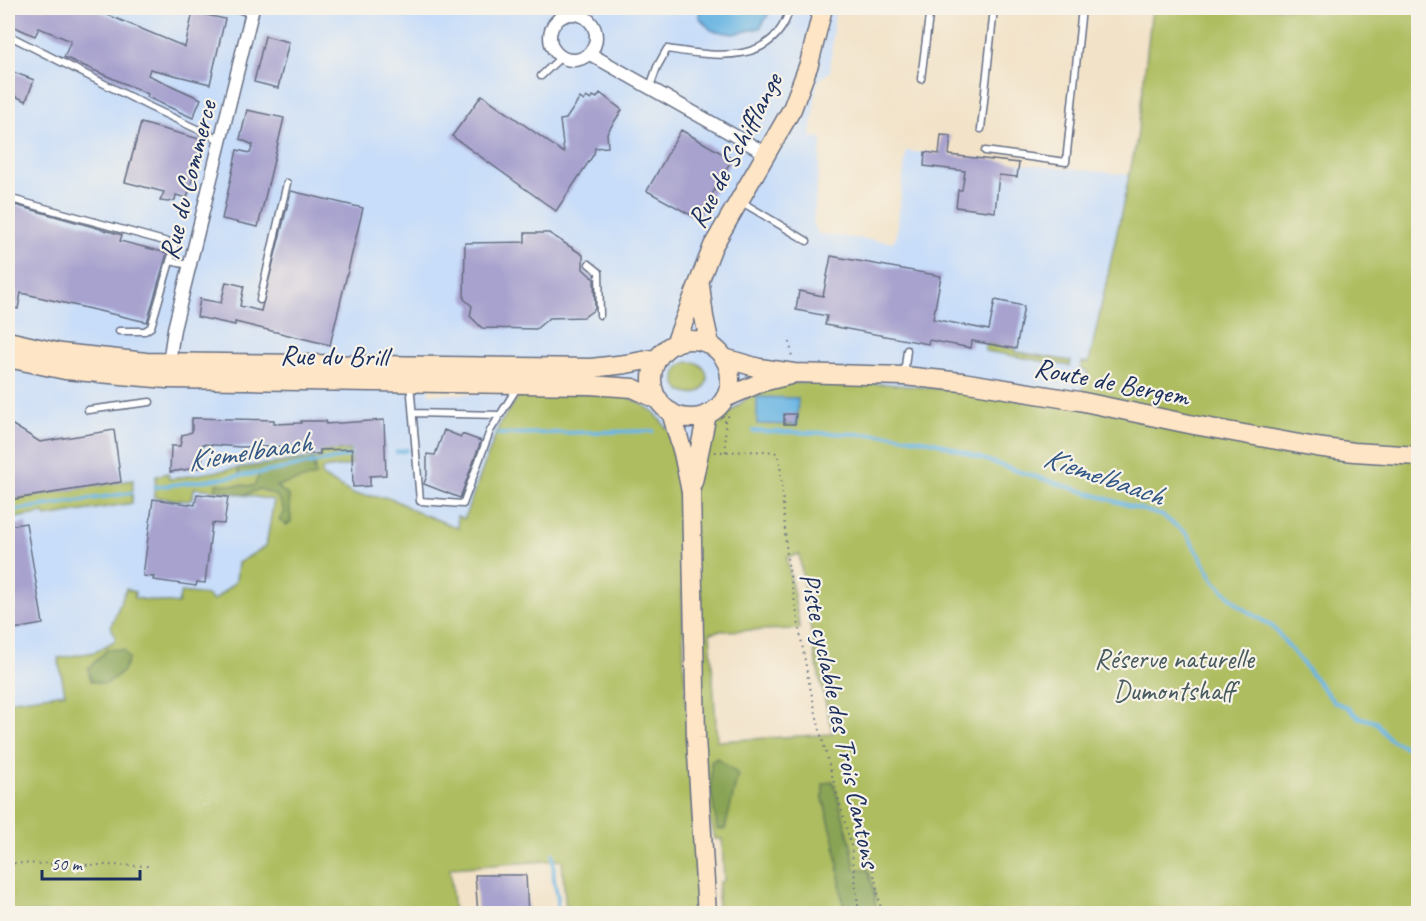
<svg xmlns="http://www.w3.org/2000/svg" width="1426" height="921" viewBox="0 0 1426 921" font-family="Caveat,sans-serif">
<rect width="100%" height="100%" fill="#f7f3e8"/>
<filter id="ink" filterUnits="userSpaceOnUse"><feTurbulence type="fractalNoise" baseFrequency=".0167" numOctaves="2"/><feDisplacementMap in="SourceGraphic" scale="12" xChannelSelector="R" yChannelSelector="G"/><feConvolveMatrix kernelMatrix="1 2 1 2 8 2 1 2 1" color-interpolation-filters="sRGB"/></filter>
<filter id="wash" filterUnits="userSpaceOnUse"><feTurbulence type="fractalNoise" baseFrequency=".008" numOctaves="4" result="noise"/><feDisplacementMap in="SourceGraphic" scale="24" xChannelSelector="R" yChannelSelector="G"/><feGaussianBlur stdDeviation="1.35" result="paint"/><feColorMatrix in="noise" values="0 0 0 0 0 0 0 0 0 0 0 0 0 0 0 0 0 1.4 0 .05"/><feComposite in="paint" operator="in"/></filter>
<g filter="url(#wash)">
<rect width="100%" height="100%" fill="#f2e2c7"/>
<path fill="#c8ddf9" d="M8,8h827l-5,63 -13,11 -6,55 11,1 -9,86 6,10 73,8 4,-5 10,-86 224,24 -41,188 -7,-1 6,9 -9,30 -49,1 -77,-12 -262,102 -36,-79 -13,-9 -15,-7 -16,-3 -185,-32 3,32h88l-17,29 -36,96 -6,-2v11l-43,-17 -24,-13 -38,-4 -31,-18v-7l29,-4 -1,-15 -29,7 -153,22 -12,-4 38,13 80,11 -8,48 -28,16 -2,18 -23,20 -32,-9 -2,12 -45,-6 -18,42 -21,12 -36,7 6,34 -57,8v-182l37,-6v4l88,-36 -125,19z"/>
<path fill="#adbd5f" stroke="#64765e" stroke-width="1.5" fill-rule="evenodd" d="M1152,8h266v905h-542l-2,-22 -6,-21h-13l-4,-25 -18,-64 -10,17 12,45 9,70h-127l2,-31 5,-1 -2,-42h-7l-16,-61 -8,-286 21,-64 35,-30 14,-7 31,-8 23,-1 72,2 66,6 77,12 6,-9 43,8 9,-30 -7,-2 1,-7 7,1 48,-224zM799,554l17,108 17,72 -116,7 -7,-108 9,-2 81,-2 -13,-71z
M986,344l30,5v3l55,9 -1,5 -85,-15z
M675 378a16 16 0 1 1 32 0a16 16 0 1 1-32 0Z
M522,392l89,2 16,3 15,7 13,9 17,22 5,17 3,42 4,174 15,245h-133l-4,-53 -112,8 4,45h-446v-214v2l57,-8 -7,-35 37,-6 21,-12 -5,-14 15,-37 9,3 -1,6 44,6 3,-12 26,3 6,6 23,-20 2,-18 28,-17 8,-46 -30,-5 16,-6 18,7 7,16 4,-2v-14l-13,-10 40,-18 -4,-10 9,-1v-5l29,-2 1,15 -29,4v7l31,18 38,4 24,13 43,17 -1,-12 7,3 36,-96z
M238,468l1,7 22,-2 -7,13 -38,-2v6l-22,-2 -1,9 -5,4 -34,-4 2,-21 12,-3 1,6z
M133,480l-1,23 -86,14 -2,-4 -36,6v-19z"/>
<path fill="#8aa456" stroke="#526a5a" stroke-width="1.5" d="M312,458l4,18 -40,10 13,10 2,26 -5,3 -7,-5 6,-8 -8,-16 -17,-7 -16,6 -28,-5v-6l38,2 6,-13 -21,2 -1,-7z
M108,649l16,1 5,9 -7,13 -16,12 -15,-3 -3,-12z
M717,758l21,16 -13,55h-8l-6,-40v-27z
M833,781l18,64 4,25 13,-1 6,22 2,22h-32l-9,-69 -12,-46v-14z"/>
<path fill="#6ab6e3" stroke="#4272a0" stroke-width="1.5" d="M700,8h67l2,5 -9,15 -27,6 -22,-4 -12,-13z
M757,397l41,1 -1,27 -40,-1z"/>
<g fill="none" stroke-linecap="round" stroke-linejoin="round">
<path stroke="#6ab6e3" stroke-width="4" d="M753,431l140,4 42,7 82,29 146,45 24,18 28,48 26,25 32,20 61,75 13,5 11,10 18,5 13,17 29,14
M498,434l155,-3
M397,452l10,-2
M155,487l106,-14 88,-17
M8,511l123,-18
M553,854l1,26 4,18 -2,16"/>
</g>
<g id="blocks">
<path fill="#a7a2ce" d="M8,8h83l94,39 8,-35 32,7 -15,65 -60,-15 -2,6 53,24 -8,19 -46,-21 1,-3 -84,-37 7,-16 -32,-13 -4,8 -27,-12z
M265,36l24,6 -11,46 -24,-6z
M8,70l26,10 -8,21 -18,-8z
M600,93l22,17 -15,23 1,14 -13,1 -1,6 -38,57 -104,-75 30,-41 82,58 -4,-33 6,-1 14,-21 4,3 2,-4 5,3 2,-4 4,2z
M247,110l37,8 -26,109 -36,-8 15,-69 13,3 3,-8 -13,-6z
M141,123l62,17 -16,58 -11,-3 -1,5 -7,2 -8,-1 4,-9 -39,-10z
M681,130l51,29 -34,60 -51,-28z
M941,135l10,1 -2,19 70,8 -2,14 -18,-2 -4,37 -39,-5 2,-17h4l3,-19 -41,-5 1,-14 14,2z
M291,191l72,17 -33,137 -95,-23v3l-38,-8 3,-18 21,4 5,-21 18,4 -4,20 21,5z
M8,203l114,32 -2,6 47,12 -20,69 -126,-29 -3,16 -10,-3z
M525,233h24l34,22v14l11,10 1,30 -11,8 -35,1 -13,11 -54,-1 -12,-12 2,-10 -8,-7 1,-56 60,-1z
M831,256l110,20 -8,43 56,11 6,-30 29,6 -8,43 -44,-8 -1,7 -42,-8 -1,4 -103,-19 2,-9 -31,-6 3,-19 24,5z
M784,414h12l-1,10h-11z
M192,418l82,2v4l27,-1v-2h25v3l58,-4 2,55 -16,1v10l-17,1 -1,-38 -32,1v4h-23v-8l-57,1 -37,-3 -1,23 -32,5 1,-26h9l2,-11 10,-3z
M8,422l32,20 74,-12 7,52 -113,18z
M444,430l17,7 1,-3 19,7 -21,57 -36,-14 3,-9v-21l8,1z
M197,494l31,3 -4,27 -12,-1 -7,60 -8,-1 -1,4 -43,-6 1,-3 -11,-1 10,-77 42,6z
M26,523l17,101 -35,6v-104z
M475,875h51l2,39h-50z"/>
</g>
</g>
<g filter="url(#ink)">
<use href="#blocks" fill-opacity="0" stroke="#666e83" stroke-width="1.5"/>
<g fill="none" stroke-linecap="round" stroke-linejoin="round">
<g stroke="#666e83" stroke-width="9">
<path id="lane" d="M236,8l15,6
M8,35l142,72 70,33
M541,76l20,-19
M921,79l9,-71
M650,87l7,-20 10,-18c47,7 107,18 123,-41
M981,129l13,-121
M985,151l81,11 16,-154
M8,198l167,46 -24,83 -6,4h-26
M740,201l67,40
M170,261l19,4
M589,264l10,8 1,43
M260,300l27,-117
M904,375l3,-25
M410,383l10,118 43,3 27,-73 27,-43
M88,410l62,-8
M413,413l86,2"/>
</g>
<g stroke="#666e83" stroke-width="15">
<path id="street" d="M550 37a23 23 0 1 1 46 0a23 23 0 1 1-46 0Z
M590,54l177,100
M169,363l5,-34 79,-321"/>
</g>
<g stroke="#666e83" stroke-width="21">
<path id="secondary" d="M700,285l4,32 6,28
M652 379a39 39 0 1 1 78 0a39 39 0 1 1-78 0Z
M8,341l53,12 85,9 445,6 35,-4 32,-6
M675,344l38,-98 79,-137 17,-45 14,-56
M8,358l57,12 102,9 423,6 43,3 26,12
M724,358l35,10 35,5 110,3 58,6 117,19 115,24 122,22 38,5 64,4
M725,398l37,-16 28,-7
M671,412l12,41 8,39 5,246 11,176
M693,482l14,-68"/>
</g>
<path stroke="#666e83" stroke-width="2" stroke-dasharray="1.5 4.5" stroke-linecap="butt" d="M790,342l2,17
M715,452l52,-1 10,2 3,9 7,96 21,120 13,57 30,110 8,69
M726,452l-1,-31 6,-9
M867,859l6,10 9,45
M8,863l142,3"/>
<use href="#lane" stroke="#fff" stroke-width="6"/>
<use href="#street" stroke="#fff" stroke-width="12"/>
<use href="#secondary" stroke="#fee5c5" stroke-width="18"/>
</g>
</g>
<g text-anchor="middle" stroke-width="4.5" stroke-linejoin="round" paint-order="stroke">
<g font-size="28" fill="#1b2f5e" stroke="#f7f3e8">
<text transform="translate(734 150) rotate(-62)" y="10">Rue de Schifflange</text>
<text transform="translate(187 180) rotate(-76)" y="10">Rue du Commerce</text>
<text transform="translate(334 355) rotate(1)" y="10">Rue du Brill</text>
<text transform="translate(1112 381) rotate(11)" y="10">Route de Bergem</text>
<text transform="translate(841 720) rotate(78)" y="10">Piste cyclable des Trois Cantons</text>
</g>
<g font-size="28" fill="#475a5e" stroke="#f7f3e8">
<text x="1174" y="668">Réserve naturelle<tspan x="1174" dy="32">Dumontshaff</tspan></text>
</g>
<g font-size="30" font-style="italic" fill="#335886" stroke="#f7f3e8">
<text transform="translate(249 451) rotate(-9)" y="10">Kiemelbaach</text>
<text transform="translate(1104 476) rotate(19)" y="10">Kiemelbaach</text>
</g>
</g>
<rect width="1426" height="921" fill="none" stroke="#f7f3e8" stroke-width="30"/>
<path d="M42 870v9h98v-9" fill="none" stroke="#1b2f5e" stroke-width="3"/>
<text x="51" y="870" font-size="18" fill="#1b2f5e" stroke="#f7f3e8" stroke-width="4.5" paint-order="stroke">50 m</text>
</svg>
